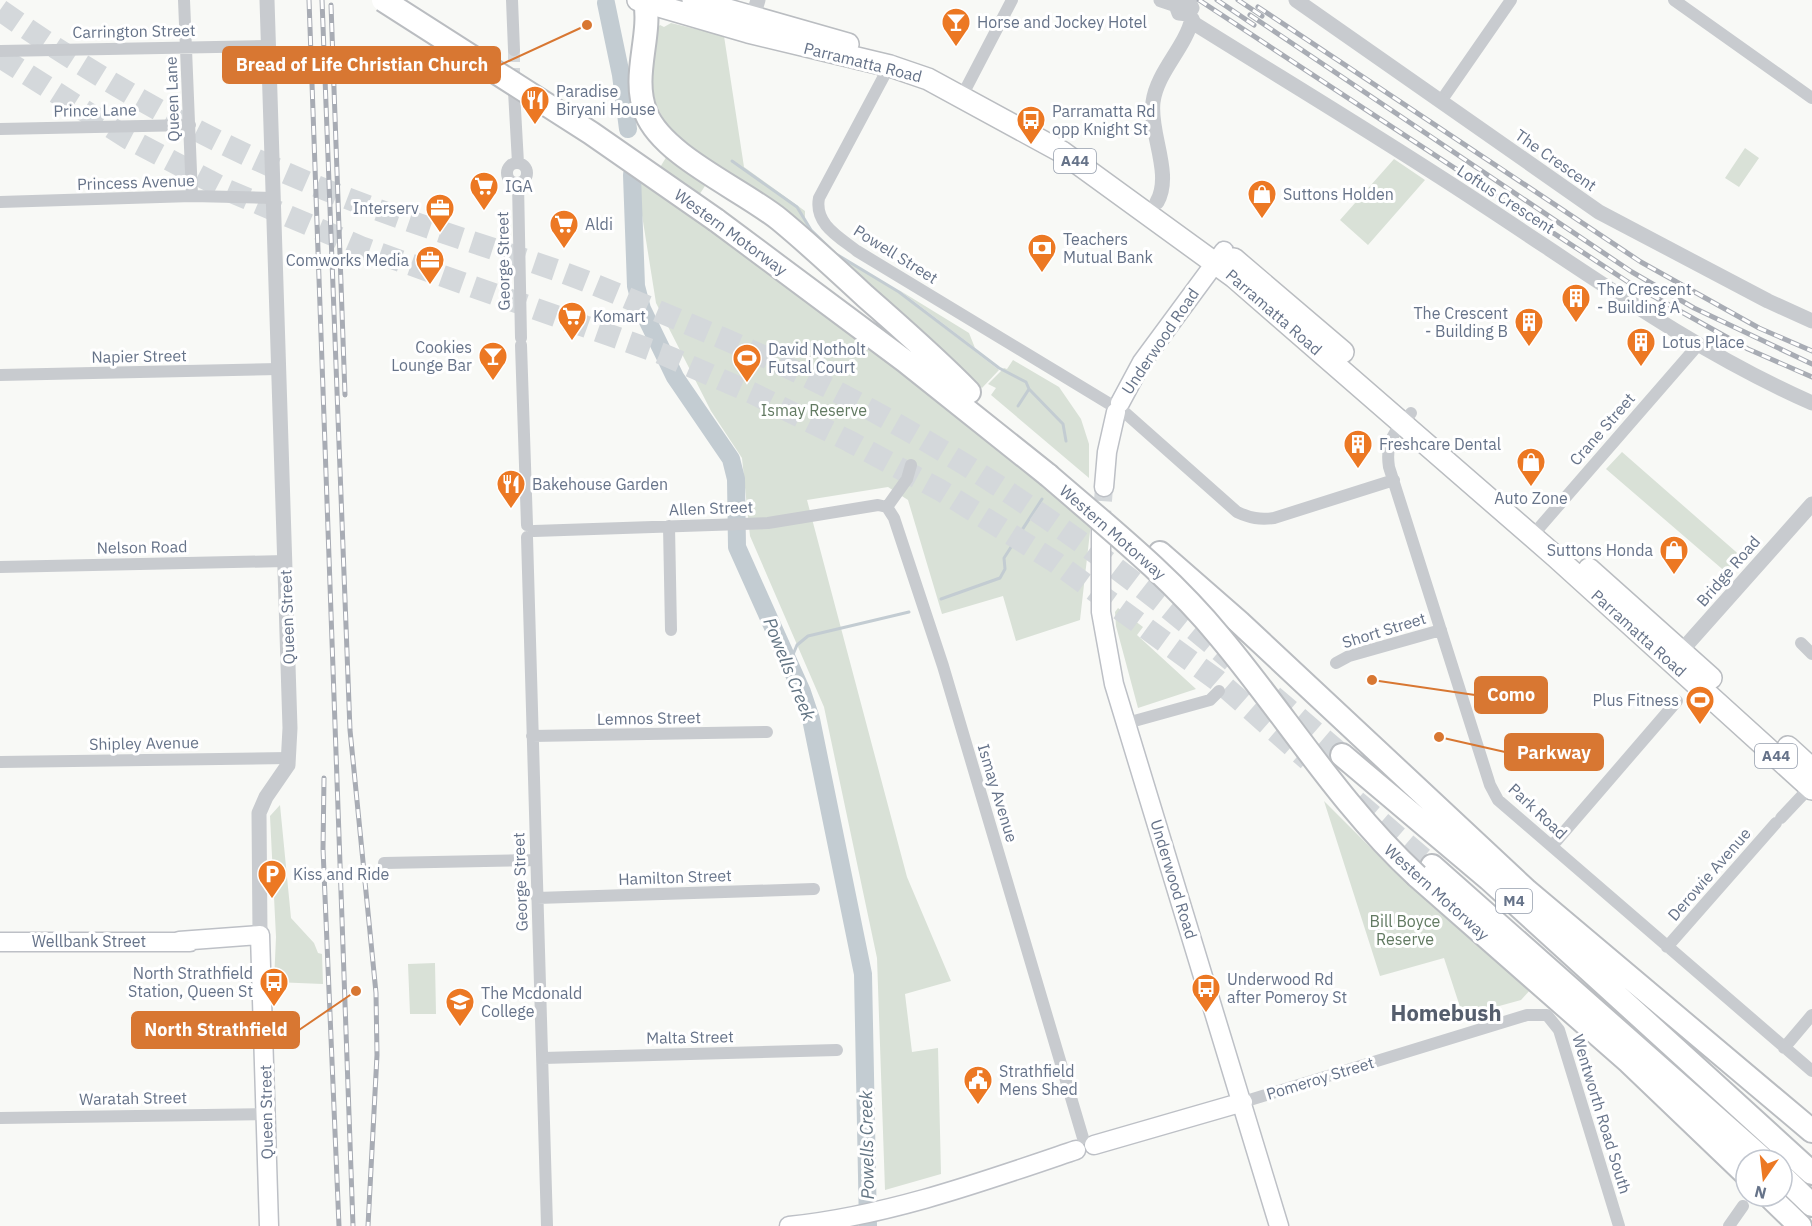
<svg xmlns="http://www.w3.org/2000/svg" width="1812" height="1226" viewBox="0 0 1812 1226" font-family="'IBM Plex Sans',sans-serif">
<rect width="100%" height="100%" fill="#f8f9f6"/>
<path fill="#d9e1d7" d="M671,23l53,13 20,131 61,44v8l5,10 25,25 64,39 100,77 -17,18 -185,-163 -81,-56 -26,40 152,112 249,202 -11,97 -64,21 -13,-45 -61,18 -34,-114 -20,-13 -81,13 100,377 44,104 -46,13 7,58 26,-4 3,126 -56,16 -8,-232 -53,-251 -74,-171 -8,-78 -31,-47 -55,-108 -21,-132 16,11 27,-44c-34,-39 -27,-62 -22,-109l4,-4 4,2z
M1745,148l14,10 -20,29 -14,-9z
M1394,159l31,21 -57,65 -28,-25z
M899,290l70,43 6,15z
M1013,360l46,27 22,32 8,25v34l-98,-83 5,-7 -8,-4 16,-16 3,1z
M1622,452l121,106 -15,16 -122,-105z
M1118,608l25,19 -6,8 59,54 -58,19 -22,-82 -1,-14z
M1324,801l67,67 140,121 -10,11 -58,16 -19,-58 -64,18z
M280,805l11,113 23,25 4,10 4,1 1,30 -49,-2 2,-45 -6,-121z
M435,963l1,51h-26l-2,-50z"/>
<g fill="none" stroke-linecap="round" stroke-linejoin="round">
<path stroke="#c3ccd2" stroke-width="3" d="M732,161l65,46 14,23 25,24 63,38 100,76 27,14 3,7 34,35 3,17
M1018,406l11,-17
M941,599l59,-21 5,-9 -1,-11 38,-59
M789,664l8,-19 11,-9 101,-24"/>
<path stroke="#c3ccd2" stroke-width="18" d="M606,3l15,72 7,54
M632,175l4,111 6,23 33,68 56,82 5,20 1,68 65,145 9,27 52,255 5,252"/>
<path stroke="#d4d8db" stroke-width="12" stroke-dasharray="12 6" stroke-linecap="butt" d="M514,50v35"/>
<path stroke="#d4d8db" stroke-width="18" stroke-dasharray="18 9" stroke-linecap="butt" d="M1101,528l3,-41"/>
<path stroke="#d4d8db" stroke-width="22" stroke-dasharray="22 11" stroke-linecap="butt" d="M0,10c96,68 198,126 307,172 82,35 168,60 252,89 55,20 109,45 163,67 187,79 356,192 510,323
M0,57l129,82 98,51 134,57 299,106 92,40 97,48 91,49 115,72 162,118 91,80
M1273,696l69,59
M1356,801l76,65"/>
<g stroke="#bdc0c6" stroke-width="21">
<path id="secondary" d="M1120,403l22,-41 82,-111
M1104,487l3,-35 9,-40
M1101,528v84l13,72 165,542
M179,941l81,-6 9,291
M0,942h190
M1094,1145l149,-43
M789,1226c98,-10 193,-44 287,-76"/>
</g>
<g stroke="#babdc1" stroke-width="24">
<path id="trunk" d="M638,0l110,32 142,34 38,13 134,73 172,125 322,280 256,232
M693,0l155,44
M1234,259l109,93
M1589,569l122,109
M1788,747l24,22"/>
</g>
<g stroke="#babdc1" stroke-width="26">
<path id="motorway" d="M645,0c7,37 -14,76 1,113 17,43 96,76 134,107 29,24 57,50 85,76 35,31 71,62 104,96
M716,220l189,141 143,114
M1160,553l79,69 288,269 285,240
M1342,755l147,124 323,294
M1432,866l332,294
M1417,876l212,186 117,112
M1782,1176l30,29
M1769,1196l31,30"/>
</g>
<path stroke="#c8cbcf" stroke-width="12" d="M184,0l8,196
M512,0l2,50
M1674,0l138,98
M0,51l269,-5
M892,61l-73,137c-5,26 20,39 38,53l256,155
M514,91l4,72
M962,96l50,-96
M1441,101l70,-101
M0,129l190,-4
M507 173a10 10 0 1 1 20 0a10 10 0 1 1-20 0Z
M518,183l3,155
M0,202l192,-6 81,2
M521,345l6,180
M0,375l278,-6
M1122,410l115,102c13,6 23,8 37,6l120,-38
M1411,413c-16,17 -26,29 -22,54l101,318 8,15 314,271
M887,507l7,11 49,148 140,472
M887,507l20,-28 4,-14
M669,526l2,104
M534,531l234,-8 110,-18 9,2
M1532,536l166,-191
M527,537l20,689
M0,567l285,-6
M1801,643l11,11
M1336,663l13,-7 92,-26
M1127,723l83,-23 9,-9
M532,736l235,-4
M0,762l289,-4
M1781,818l31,-33
M1552,846l125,-145
M384,863l152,-3
M537,898l277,-9
M1667,947l109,-124
M1784,1048l28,-33
M543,1058l294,-8
M1243,1102l284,-87h20l12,15 60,196
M0,1118l266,-4
M1729,1226l14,-20"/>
<path stroke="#c8cbcf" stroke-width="15" d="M1161,0l15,5
M1296,0l303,212 169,89 44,20
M1176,5l3,8 9,1
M1188,14l7,10c96,60 193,118 288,181 107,70 211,146 329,198
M1188,14l4,-6 -4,-8
M750,26l8,-26
M1157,202c16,-28 -8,-69 -4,-100 4,-30 32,-54 39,-83
M1675,658l137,-154
M260,935l-1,-122 7,-16 22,-32 2,-37 -23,-728"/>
<use href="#secondary" stroke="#fff" stroke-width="18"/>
<use href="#trunk" stroke="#fff" stroke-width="21"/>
<use href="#motorway" stroke="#fff" stroke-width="22"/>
<g stroke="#a8acb4" stroke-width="5">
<path id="rail" d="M309,0l44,1226
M322,0l28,730 26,263 1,62 -9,171
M1199,0l429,282 120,67 64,28
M1217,0l37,25
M1238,0l24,16
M331,5l14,390
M1258,7l383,255 118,66 53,23
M1250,15l382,257 62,36 118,56
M324,778l-1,71 16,377"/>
</g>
<use href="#rail" stroke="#fff" stroke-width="3" stroke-dasharray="9" stroke-linecap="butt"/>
<g stroke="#babdc1" stroke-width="26" stroke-linecap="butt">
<path id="motorway-bridge" d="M383,0l208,133 125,87
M1048,475c60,52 122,101 172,162 67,80 120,168 197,239"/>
</g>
<use href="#motorway-bridge" stroke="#fff" stroke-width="22"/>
</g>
<defs>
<g id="bar-pin" transform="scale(1.5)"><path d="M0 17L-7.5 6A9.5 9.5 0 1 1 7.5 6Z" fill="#ec7823" stroke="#fff"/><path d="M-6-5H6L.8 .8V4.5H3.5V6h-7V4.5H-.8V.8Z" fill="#fff"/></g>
<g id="restaurant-pin" transform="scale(1.5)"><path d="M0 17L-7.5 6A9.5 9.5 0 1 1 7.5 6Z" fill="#ec7823" stroke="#fff"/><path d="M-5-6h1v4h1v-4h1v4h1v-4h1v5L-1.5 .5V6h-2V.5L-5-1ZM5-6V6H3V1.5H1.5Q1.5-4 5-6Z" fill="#fff"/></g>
<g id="bus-pin" transform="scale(1.5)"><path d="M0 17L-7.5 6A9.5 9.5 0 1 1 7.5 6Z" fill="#ec7823" stroke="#fff"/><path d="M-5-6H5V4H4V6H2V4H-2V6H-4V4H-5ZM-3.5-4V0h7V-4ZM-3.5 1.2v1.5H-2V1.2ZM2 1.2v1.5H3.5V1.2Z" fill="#fff"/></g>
<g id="supermarket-pin" transform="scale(1.5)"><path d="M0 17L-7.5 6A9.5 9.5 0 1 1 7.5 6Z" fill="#ec7823" stroke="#fff"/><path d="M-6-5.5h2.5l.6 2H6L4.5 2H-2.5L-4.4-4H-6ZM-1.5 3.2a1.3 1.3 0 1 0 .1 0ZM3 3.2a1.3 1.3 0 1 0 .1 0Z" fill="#fff"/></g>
<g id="shop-pin" transform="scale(1.5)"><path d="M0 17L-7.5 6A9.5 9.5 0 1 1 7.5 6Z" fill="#ec7823" stroke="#fff"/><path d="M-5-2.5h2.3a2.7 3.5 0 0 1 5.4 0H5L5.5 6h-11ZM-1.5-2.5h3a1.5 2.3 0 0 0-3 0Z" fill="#fff"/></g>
<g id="office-pin" transform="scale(1.5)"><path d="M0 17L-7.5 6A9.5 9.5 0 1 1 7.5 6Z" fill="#ec7823" stroke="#fff"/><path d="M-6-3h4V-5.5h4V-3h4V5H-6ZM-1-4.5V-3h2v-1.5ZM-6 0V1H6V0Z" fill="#fff"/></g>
<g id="bank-pin" transform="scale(1.5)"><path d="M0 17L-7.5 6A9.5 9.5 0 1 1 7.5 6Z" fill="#ec7823" stroke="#fff"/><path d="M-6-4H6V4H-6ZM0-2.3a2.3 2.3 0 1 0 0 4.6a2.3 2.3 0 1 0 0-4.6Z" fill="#fff"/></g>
<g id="building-pin" transform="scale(1.5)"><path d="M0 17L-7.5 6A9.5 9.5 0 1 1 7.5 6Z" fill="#ec7823" stroke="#fff"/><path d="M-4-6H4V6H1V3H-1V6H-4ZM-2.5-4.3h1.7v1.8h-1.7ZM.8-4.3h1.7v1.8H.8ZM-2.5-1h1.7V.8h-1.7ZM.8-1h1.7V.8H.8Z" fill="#fff"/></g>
<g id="stadium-pin" transform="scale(1.5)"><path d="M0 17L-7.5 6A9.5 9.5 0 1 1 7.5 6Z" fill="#ec7823" stroke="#fff"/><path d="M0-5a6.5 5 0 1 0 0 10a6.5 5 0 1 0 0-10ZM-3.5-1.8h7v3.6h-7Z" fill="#fff"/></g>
<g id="parking-pin" transform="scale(1.5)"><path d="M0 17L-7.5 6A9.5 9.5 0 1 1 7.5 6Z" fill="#ec7823" stroke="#fff"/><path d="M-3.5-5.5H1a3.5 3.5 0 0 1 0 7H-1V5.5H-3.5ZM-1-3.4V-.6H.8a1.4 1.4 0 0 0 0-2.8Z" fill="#fff"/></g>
<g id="school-pin" transform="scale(1.5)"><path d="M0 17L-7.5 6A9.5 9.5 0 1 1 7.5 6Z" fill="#ec7823" stroke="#fff"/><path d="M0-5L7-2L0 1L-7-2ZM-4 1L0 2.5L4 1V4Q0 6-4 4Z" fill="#fff"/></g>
<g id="civic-pin" transform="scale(1.5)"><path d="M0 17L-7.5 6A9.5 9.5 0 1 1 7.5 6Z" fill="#ec7823" stroke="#fff"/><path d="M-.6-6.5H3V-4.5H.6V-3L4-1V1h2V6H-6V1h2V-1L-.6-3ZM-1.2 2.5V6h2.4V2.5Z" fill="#fff"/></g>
</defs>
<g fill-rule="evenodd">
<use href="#bar-pin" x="956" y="22"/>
<use href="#restaurant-pin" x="535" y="100"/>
<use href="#bus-pin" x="1031" y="120"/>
<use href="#supermarket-pin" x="484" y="186"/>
<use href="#shop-pin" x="1262" y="194"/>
<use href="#office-pin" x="440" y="208"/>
<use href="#supermarket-pin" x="564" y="224"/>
<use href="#bank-pin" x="1042" y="248"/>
<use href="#office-pin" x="430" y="260"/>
<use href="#building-pin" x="1576" y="298"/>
<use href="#supermarket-pin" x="572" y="316"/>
<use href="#building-pin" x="1529" y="322"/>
<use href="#building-pin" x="1641" y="342"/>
<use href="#bar-pin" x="493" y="356"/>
<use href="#stadium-pin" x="747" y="358"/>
<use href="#building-pin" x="1358" y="444"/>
<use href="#shop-pin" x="1531" y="462"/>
<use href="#restaurant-pin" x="511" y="484"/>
<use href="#shop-pin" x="1674" y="550"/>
<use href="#stadium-pin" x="1700" y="700"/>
<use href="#parking-pin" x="272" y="874"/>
<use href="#bus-pin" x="274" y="982"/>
<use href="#bus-pin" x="1206" y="988"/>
<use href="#school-pin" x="460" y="1002"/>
<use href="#civic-pin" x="978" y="1080"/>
</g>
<g text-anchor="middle" stroke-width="6" stroke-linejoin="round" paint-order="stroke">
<g fill="#fff" stroke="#949dac" stroke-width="1.5">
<rect x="1054" y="149" width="42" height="24" rx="4.5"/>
<rect x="1755" y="744" width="42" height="24" rx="4.5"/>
<rect x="1496" y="889" width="36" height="24" rx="4.5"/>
</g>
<g font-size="15" font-weight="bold" fill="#667389">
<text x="1075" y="166">A44</text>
<text x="1776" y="761">A44</text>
<text x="1514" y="906">M4</text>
</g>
<g font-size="16" fill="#667389" stroke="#fff" text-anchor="start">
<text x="977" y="28">Horse and Jockey Hotel</text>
<text x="556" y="97">Paradise<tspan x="556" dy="18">Biryani House</tspan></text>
<text x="1052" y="117">Parramatta Rd<tspan x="1052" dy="18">opp Knight St</tspan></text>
<text x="505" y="192">IGA</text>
<text x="1283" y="200">Suttons Holden</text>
<text x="419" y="214" text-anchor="end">Interserv</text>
<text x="585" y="230">Aldi</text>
<text x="1063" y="245">Teachers<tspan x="1063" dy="18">Mutual Bank</tspan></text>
<text x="409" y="266" text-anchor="end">Comworks Media</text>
<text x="1597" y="295">The Crescent<tspan x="1597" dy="18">- Building A</tspan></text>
<text x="1508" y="319" text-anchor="end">The Crescent<tspan x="1508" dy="18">- Building B</tspan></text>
<text x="593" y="322">Komart</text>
<text x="1662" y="348">Lotus Place</text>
<text x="472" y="353" text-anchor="end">Cookies<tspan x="472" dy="18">Lounge Bar</tspan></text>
<text x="768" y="355">David Notholt<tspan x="768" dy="18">Futsal Court</tspan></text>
<text x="1379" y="450">Freshcare Dental</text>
<text x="532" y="490">Bakehouse Garden</text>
<text x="1531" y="504" text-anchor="middle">Auto Zone</text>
<text x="1653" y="556" text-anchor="end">Suttons Honda</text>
<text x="1679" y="706" text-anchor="end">Plus Fitness</text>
<text x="293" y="880">Kiss and Ride</text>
<text x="253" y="979" text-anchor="end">North Strathfield<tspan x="253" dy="18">Station, Queen St</tspan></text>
<text x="1227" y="985">Underwood Rd<tspan x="1227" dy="18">after Pomeroy St</tspan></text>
<text x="481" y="999">The Mcdonald<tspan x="481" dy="18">College</tspan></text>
<text x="999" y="1077">Strathfield<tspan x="999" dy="18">Mens Shed</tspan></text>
</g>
<g font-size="16" fill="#667389" stroke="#fff">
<text transform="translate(134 31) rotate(-1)" y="6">Carrington Street</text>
<text transform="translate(863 62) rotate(14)" y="6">Parramatta Road</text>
<text transform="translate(172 99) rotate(-92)" y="6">Queen Lane</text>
<text transform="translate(95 110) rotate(-1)" y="6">Prince Lane</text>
<text transform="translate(1556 160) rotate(35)" y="6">The Crescent</text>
<text transform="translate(136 182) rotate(-2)" y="6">Princess Avenue</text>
<text transform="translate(1506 199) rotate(33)" y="6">Loftus Crescent</text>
<text transform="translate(731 232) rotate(36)" y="6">Western Motorway</text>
<text transform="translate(896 254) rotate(32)" y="6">Powell Street</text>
<text transform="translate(503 261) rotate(-91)" y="6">George Street</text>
<text transform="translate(1274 312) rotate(41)" y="6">Parramatta Road</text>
<text transform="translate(1160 341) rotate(-56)" y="6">Underwood Road</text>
<text transform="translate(139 356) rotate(-1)" y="6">Napier Street</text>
<text transform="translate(1602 429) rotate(-49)" y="6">Crane Street</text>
<text transform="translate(711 508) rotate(-2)" y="6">Allen Street</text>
<text transform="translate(1113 532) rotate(41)" y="6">Western Motorway</text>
<text transform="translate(142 547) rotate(-1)" y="6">Nelson Road</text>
<text transform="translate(1728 571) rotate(-49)" y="6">Bridge Road</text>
<text transform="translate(287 617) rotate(-92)" y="6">Queen Street</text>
<text transform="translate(1384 630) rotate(-17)" y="6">Short Street</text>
<text transform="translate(1639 633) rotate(42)" y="6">Parramatta Road</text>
<text transform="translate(649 718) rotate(-1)" y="6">Lemnos Street</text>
<text transform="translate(144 743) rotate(-1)" y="6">Shipley Avenue</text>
<text transform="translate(998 793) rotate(73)" y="6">Ismay Avenue</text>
<text transform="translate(1538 811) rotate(43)" y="6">Park Road</text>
<text transform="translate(1709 874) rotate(-49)" y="6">Derowie Avenue</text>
<text transform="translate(675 877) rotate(-2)" y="6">Hamilton Street</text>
<text transform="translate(1174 879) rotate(73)" y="6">Underwood Road</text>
<text transform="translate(520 882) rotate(-92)" y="6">George Street</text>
<text transform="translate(1437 892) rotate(42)" y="6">Western Motorway</text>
<text x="89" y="947">Wellbank Street</text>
<text transform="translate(690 1037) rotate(-1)" y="6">Malta Street</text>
<text transform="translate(1320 1078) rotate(-17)" y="6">Pomeroy Street</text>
<text transform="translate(133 1098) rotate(-1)" y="6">Waratah Street</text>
<text transform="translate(266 1112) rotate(-91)" y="6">Queen Street</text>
<text transform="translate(1602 1114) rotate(73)" y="6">Wentworth Road South</text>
</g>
<g font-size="16" fill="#627a62" stroke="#fff">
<text x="814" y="416">Ismay Reserve</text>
<text x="1405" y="927">Bill Boyce<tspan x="1405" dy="18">Reserve</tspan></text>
</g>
<g font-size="18" font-style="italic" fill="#627483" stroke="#fff">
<text transform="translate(789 669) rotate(68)" y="6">Powells Creek</text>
<text transform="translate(867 1145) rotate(-91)" y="6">Powells Creek</text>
</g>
<g font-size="22" font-weight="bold" fill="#555e6d" stroke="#fff">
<text x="1446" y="1021">Homebush</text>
</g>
</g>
<path fill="none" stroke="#d87732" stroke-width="2" d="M587 25L500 65M1372 680L1475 695M1439 737L1505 752M356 991L299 1030"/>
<g fill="#d87732" stroke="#fff" stroke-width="2">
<circle cx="587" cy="25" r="6"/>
<circle cx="1372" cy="680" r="6"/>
<circle cx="1439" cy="737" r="6"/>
<circle cx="356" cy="991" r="6"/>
</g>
<g fill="#d87732" stroke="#d87732" stroke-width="2">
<rect x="223" y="47" width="277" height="36" rx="6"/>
<rect x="1475" y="677" width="72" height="36" rx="6"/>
<rect x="1505" y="734" width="98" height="36" rx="6"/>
<rect x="132" y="1012" width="167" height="36" rx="6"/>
</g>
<g font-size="18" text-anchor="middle" font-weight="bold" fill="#fff">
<text x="362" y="71">Bread of Life Christian Church</text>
<text x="1511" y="701">Como</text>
<text x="1554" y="759">Parkway</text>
<text x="216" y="1036">North Strathfield</text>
</g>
<g transform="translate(1764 1178) rotate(194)"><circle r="28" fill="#ffffff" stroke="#c2c7d0" stroke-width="1.5"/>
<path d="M0-4.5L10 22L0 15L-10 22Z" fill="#ec7823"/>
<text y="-9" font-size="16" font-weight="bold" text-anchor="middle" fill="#667389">N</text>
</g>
</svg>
